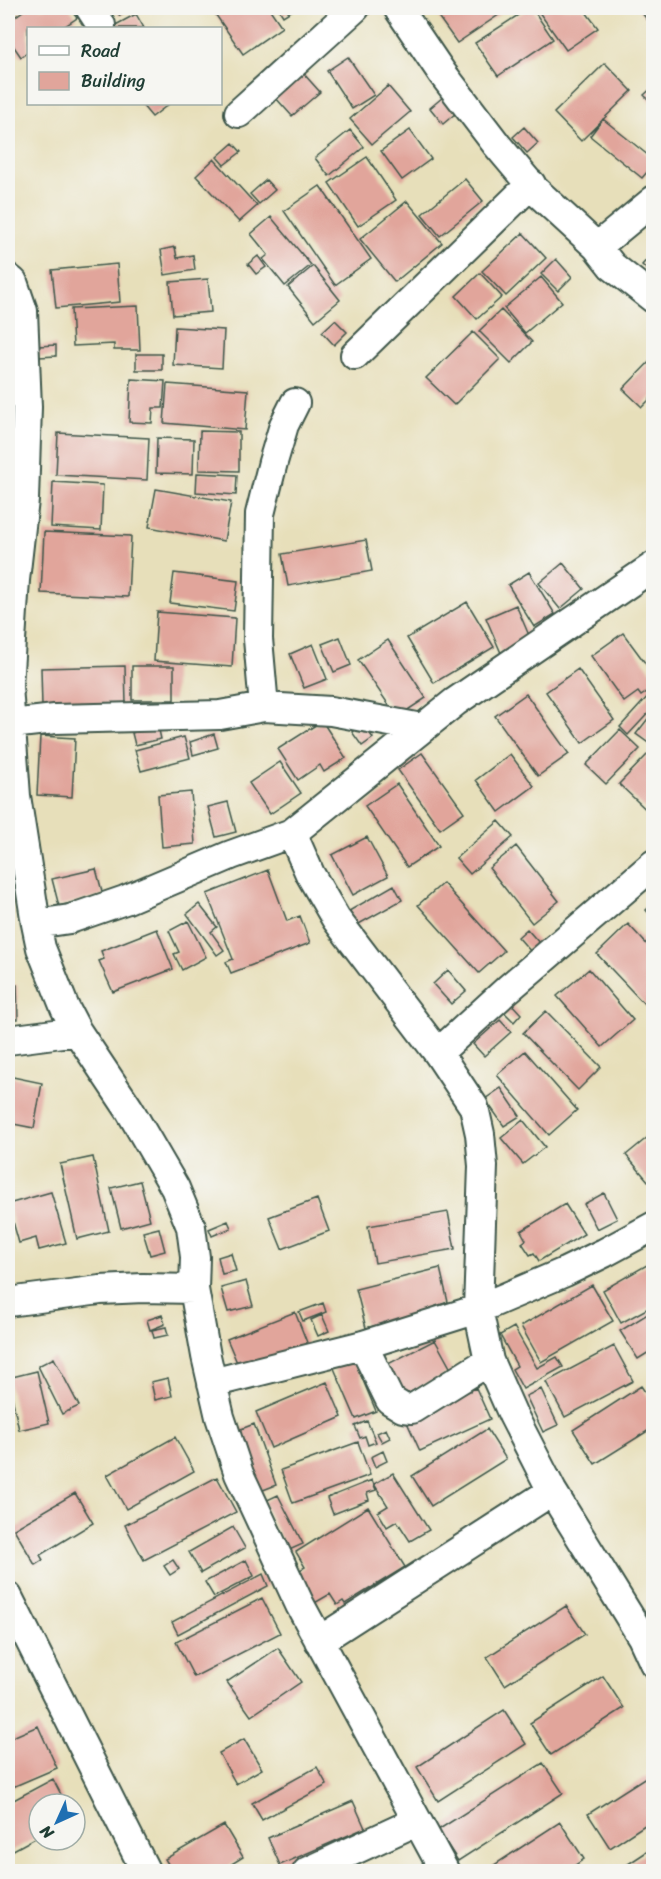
<svg xmlns="http://www.w3.org/2000/svg" width="661" height="1879" viewBox="0 0 661 1879" font-family="Sriracha,sans-serif">
<rect width="100%" height="100%" fill="#f6f6f2"/>
<filter id="ink" filterUnits="userSpaceOnUse"><feTurbulence type="fractalNoise" baseFrequency=".0167" numOctaves="2"/><feDisplacementMap in="SourceGraphic" scale="12" xChannelSelector="R" yChannelSelector="G"/><feConvolveMatrix kernelMatrix="1 2 1 2 8 2 1 2 1" color-interpolation-filters="sRGB"/></filter>
<filter id="wash" filterUnits="userSpaceOnUse"><feTurbulence type="fractalNoise" baseFrequency=".008" numOctaves="4" result="noise"/><feDisplacementMap in="SourceGraphic" scale="24" xChannelSelector="R" yChannelSelector="G"/><feGaussianBlur stdDeviation="1.35" result="paint"/><feColorMatrix in="noise" values="0 0 0 0 0 0 0 0 0 0 0 0 0 0 0 0 0 1.4 0 .05"/><feComposite in="paint" operator="in"/></filter>
<g filter="url(#wash)">
<rect width="100%" height="100%" fill="#e7dfba"/>
<g id="blocks">
<path fill="#e1a59b" d="M27,8h42l8,10 -15,10h-34v24l-7,5 -13,-19v-16z
M114,8h17l-11,8z
M211,8h58l13,19 -39,27z
M278,8h18l-13,8z
M432,8h77l-52,35z
M529,8h3l21,31 -55,37 -23,-33z
M536,8h47l15,20 -32,22z
M638,8h16v20z
M136,14l8,14h-34z
M348,57l26,38 -22,14 -25,-38z
M605,63l27,28 -51,50 -27,-28z
M303,73l17,19 -28,24 -17,-19z
M388,86l22,26 -38,32 -22,-25z
M654,86v19l-10,-10z
M443,97l13,16 -13,11 -13,-16z
M141,104h28l-17,13z
M603,119l51,41v4l-12,14 -52,-42z
M524,127l14,16 -11,10 -14,-16z
M350,130l14,17 -35,29 -14,-18z
M410,130l21,29 -29,21 -21,-29z
M233,143l8,9 -17,13 -7,-8z
M367,157l29,43 -38,26 -29,-43z
M214,159l43,47 -18,16 -43,-46z
M465,179l18,22 -43,35 -18,-22z
M266,180l9,10 -16,14 -9,-10z
M320,186l51,73 -36,26 -51,-74z
M8,198h1l3,30h-4z
M407,201l35,42 -47,39 -35,-43z
M271,217l40,48 -26,21 -22,-27 5,-4 -17,-21z
M523,233l23,25 -40,38 -24,-25z
M175,247l2,11 16,-3 2,15 -30,5 -4,-25z
M654,252v24l-12,-11z
M258,256l8,11 -10,7 -8,-10z
M556,259l16,18 -14,14 -17,-17z
M117,264l3,38 -64,6 -4,-38z
M313,266l27,34 -25,21 -27,-34z
M480,273l22,24 -25,22 -21,-23z
M541,277l21,25 -37,31 -21,-25z
M208,279l3,33 -38,3 -3,-33z
M138,306l2,44h-26v-6l-41,2 -2,-37z
M501,310l31,32 -21,21 -32,-32z
M335,320l12,12 -13,13 -12,-13z
M175,327l49,3 -2,38 -49,-3z
M473,332l27,27 -46,46 -28,-27z
M56,345v11l-17,1 -1,-11z
M136,354h26v16h-26z
M654,357v38l-12,12 -19,-18z
M131,379l34,2 -2,27h-10l-1,15 -23,-1z
M167,384l81,6 -3,40 -81,-7z
M200,431l39,1v39l-40,-1z
M58,433l91,5 -2,42 -91,-5z
M157,438l37,1 -1,35 -37,-1z
M197,473l40,2 -1,20 -40,-3z
M53,482l50,3 -2,45 -50,-3z
M156,489l75,13 -7,39 -75,-14z
M44,532l87,4 -3,61 -87,-4z
M366,540l6,31 -84,15 -6,-32z
M563,563l21,26 -24,20 -21,-26z
M529,572l26,42 -21,13 -26,-42z
M174,573l64,8 -4,30 -64,-8z
M467,602l27,45 -60,36 -27,-45z
M516,605l15,35 -30,13 -15,-35z
M157,612l78,6 -3,49 -78,-6z
M623,633l31,42v12l-13,9 -3,-4 -14,10 -33,-46z
M340,637l11,28 -17,7 -12,-28z
M388,640l38,58 -29,19 -39,-57z
M313,644l14,35 -23,9 -14,-34z
M125,666l1,38 -84,3 -1,-39z
M132,666h42v34h-42z
M578,669l36,51 -32,23 -36,-51z
M526,694l43,60 -31,22 -43,-60z
M650,694l4,3v10l-26,28 -8,-8z
M654,711v36l-18,-13z
M322,721l24,37 -22,14 -4,-7 -22,15 -20,-31z
M363,724l10,14 -11,8 -10,-14z
M158,726l3,13 -26,6 -3,-12z
M620,730l20,19 -34,35 -20,-19z
M214,734l4,14 -25,7 -3,-13z
M40,736l35,2 -3,59 -35,-2z
M184,737l6,21 -49,13 -6,-21z
M422,753l42,59 -24,17 -42,-59z
M510,754l24,32 -35,26 -23,-32z
M647,755l7,6v56l-35,-33z
M280,762l21,31 -31,21 -21,-31z
M397,784l42,62 -32,21 -42,-61z
M191,792l4,52 -33,3 -4,-52z
M228,802l8,30 -20,5 -8,-30z
M499,821l14,16 -43,37 -14,-16z
M367,837l21,39 -35,19 -21,-40z
M516,846l43,55 -27,22 -43,-55z
M96,869l7,26 -44,11 -7,-27z
M268,870l19,51 13,-5 10,27 -79,30 -5,-11 7,-3 -26,-65z
M443,883l61,68 -25,22 -61,-68z
M394,885l8,15 -45,25 -8,-14z
M654,903v16l-8,-9z
M199,904l18,23 -6,5 13,18 -7,5 -30,-41z
M188,921l18,36 -24,13 -8,-16 5,-2 -10,-21z
M628,924l26,28v49l-7,6 -50,-53z
M157,929l16,40 -60,23 -14,-31 5,-2 -3,-8z
M527,929l14,16 -9,8 -14,-16z
M589,969l44,51 -31,27 -45,-51z
M448,970l18,21 -15,13 -18,-20z
M8,985h9l1,34h-10z
M509,1001l12,13 -7,8 -13,-13z
M546,1011l55,56 -23,23 -55,-57z
M500,1020l11,12 -27,24 -11,-12z
M525,1051l52,59 -28,25 -52,-60z
M8,1076l34,7 -8,45 -26,-5z
M501,1088l19,28 -16,10 -19,-27z
M523,1120l22,27 -22,17 -22,-26z
M654,1132v56l-28,-33z
M93,1157l16,74 -32,8 -17,-75z
M140,1181l10,39 -29,8 -10,-40z
M51,1192l15,51 -27,7 -3,-12 -17,5 -11,-39z
M604,1193l13,26 -20,10 -13,-25z
M317,1199l12,32 -47,18 -13,-32z
M565,1204l19,30 -45,27 -5,-8 -4,2 -8,-12 4,-3 -5,-9z
M448,1212l7,37 -80,14 -7,-37z
M228,1221l3,7 -19,8 -3,-7z
M159,1228l6,23 -15,4 -7,-23z
M231,1253l5,18 -14,3 -4,-17z
M654,1261v44l-33,18 -18,-33z
M440,1268l8,34 -12,4 1,4 -71,18 -10,-39z
M246,1281l7,25 -25,6 -7,-24z
M592,1285l21,36 -72,41 -20,-36z
M323,1303l3,9 -23,9 -4,-9z
M654,1310v39l-16,10 -18,-28z
M295,1312l13,33 -67,27 -14,-33z
M162,1315l3,9 -15,6 -3,-10z
M322,1315l7,16 -11,5 -7,-16z
M166,1327l2,8 -14,3 -2,-8z
M514,1327l23,41 20,-11 6,10 -40,22 -11,-20 5,-3 -17,-31z
M435,1340l17,31 -49,25 -17,-31z
M614,1346l19,35 -68,36 -19,-35z
M353,1357l23,54 -20,8 -23,-53z
M54,1358l25,48 -17,8 -24,-48z
M37,1371l12,52 -30,7 -11,-52z
M168,1378l4,18 -17,4 -4,-18z
M327,1382l15,35 -71,31 -15,-36z
M641,1386l13,19v22l-59,37 -22,-34z
M476,1388l14,31 -70,32 -14,-31z
M541,1389l17,36 -15,7 -17,-36z
M367,1421l9,21 -8,3 -3,-9 -5,2 -5,-12z
M254,1424l22,61 -18,7 -22,-61z
M386,1429l4,9 -8,4 -5,-9z
M487,1429l19,30 -75,47 -19,-30z
M175,1437l19,34 -68,38 -19,-34z
M358,1442l12,33 -77,28 -12,-33z
M383,1451l4,10 -12,6 -4,-10z
M393,1473l36,57 -19,11 -13,-20 -10,6 -9,-15 10,-6 -14,-22z
M217,1477l19,35 -92,48 -19,-35z
M372,1480l4,10 -9,3 2,7 -36,14 -6,-16z
M75,1493l18,30 -53,32 3,5 -8,5 -21,-36z
M278,1495l25,49 -16,7 -24,-49z
M368,1507l37,60 -60,37 -2,-3 -6,4 -7,-11 -17,10 -19,-30 11,-7 -9,-15z
M233,1527l12,21 -44,25 -12,-21z
M173,1560l6,9 -9,6 -6,-9z
M246,1560l8,16 -40,21 -9,-15z
M263,1574l5,12 -90,48 -6,-12z
M262,1598l18,35 -86,44 -18,-35z
M566,1606l19,28 -80,51 -18,-28z
M278,1648l23,34 -50,34 -24,-34z
M603,1676l21,32 -73,47 -21,-32z
M504,1710l22,34 -88,57 -21,-34z
M38,1726l19,42 -49,21v-50z
M244,1739l18,30 -26,15 -17,-31z
M543,1763l20,30 -105,68 -20,-31z
M317,1767l10,18 -65,35 -10,-17z
M652,1773l2,3v43l-44,29 -22,-34z
M53,1779l13,25h-27v32l-31,17v-50z
M353,1801l12,27 -85,37 -12,-27z
M560,1822l24,37 -19,13h-76l-1,-3z
M224,1825l19,32 -24,15h-46l-8,-13z
M654,1847v25h-38z"/>
</g>
</g>
<g filter="url(#ink)">
<use href="#blocks" fill-opacity="0" stroke="#3d5548" stroke-width="1.5"/>
<g fill="none" stroke-linecap="round" stroke-linejoin="round">
<g stroke="#3d5548" stroke-width="32">
<path id="minor" d="M90,8l11,17
M398,8l44,65 55,72 38,45 62,57 15,19 42,33
M239,113l116,-105
M597,247l57,-47
M8,278l5,4 10,29 4,96 -3,93 -9,80 -7,106 8,110 20,128 5,24 24,60 12,23 52,78 46,79 16,39 4,30 -1,32 12,67 14,61 19,57 61,131 145,267
M355,355l176,-171
M264,707l-6,-68 2,-125 13,-52 11,-37 11,-22
M11,724l44,-5 165,-4 44,-8 67,4 91,17
M292,833l18,41 26,45 102,134 36,54 6,27 3,32 -5,143 11,52 24,54 39,76 90,146 12,26
M36,924l34,-5 55,-19 106,-45 61,-22 163,-131 199,-136
M8,1040l69,-9
M438,1053l70,-64 146,-125
M8,1302l92,-12 43,-2 51,1
M363,1345l27,55 13,8 9,1 77,-48
M212,1383l151,-38 115,-36 87,-37 39,-19 50,-27
M8,1597l138,275
M319,1641l233,-150
M307,1872l110,-51"/>
</g>
<use href="#minor" stroke="#fff" stroke-width="28"/>
</g>
</g>
<rect width="661" height="1879" fill="none" stroke="#f6f6f2" stroke-width="30"/>
<rect x="27" y="27" width="195" height="78" fill="#f6f6f2" stroke="#a0aca6" stroke-width="1.5"/>
<rect x="39" y="46" width="30" height="9" fill="#ffffff" stroke="#a0aca6" stroke-width="1.5"/>
<text x="81" y="57" font-size="18" fill="#1f3d34">Road</text>
<rect x="39" y="72" width="30" height="18" fill="#e1a59b" stroke="#a0aca6" stroke-width="1.5"/>
<text x="81" y="87" font-size="18" fill="#1f3d34">Building</text>
<g transform="translate(57 1822) rotate(225)"><circle r="28" fill="#f6f6f2" stroke="#a0aca6" stroke-width="1.5"/>
<path d="M0-4.5L10 22L0 15L-10 22Z" fill="#1f6fb2"/>
<text y="-9" font-size="16" font-weight="bold" text-anchor="middle" fill="#1f3d34">N</text>
</g>
</svg>
